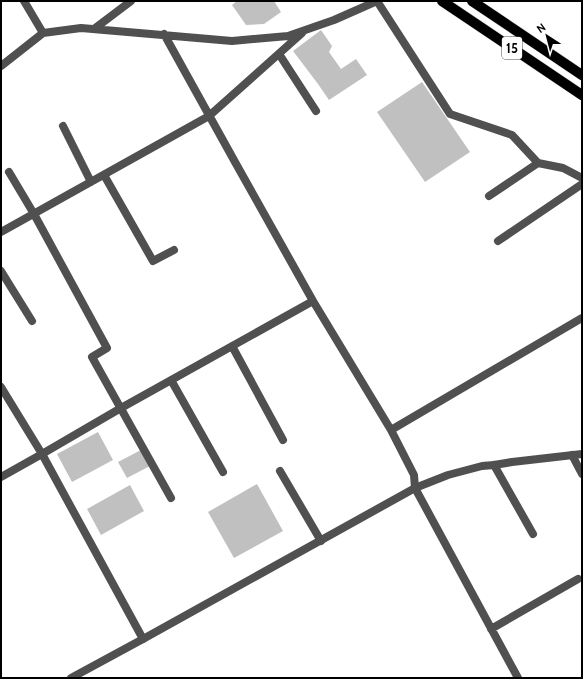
<svg xmlns="http://www.w3.org/2000/svg" width="583" height="679" viewBox="0 0 583 679" font-family="Cabin,sans-serif">
<rect width="100%" height="100%" fill="#fff"/>
<path fill="#c0c0c0" d="M237,1h37l7,11 -17,12 -18,1 -14,-20z
M321,30l11,16 -3,6 12,17 15,-10 11,16 -38,25 -11,-16 -25,-33z
M422,82l48,70 -45,30 -48,-70z
M98,432l15,28 -41,22 -15,-28z
M141,450l9,16 -23,12 -9,-16z
M257,484l26,47 -49,27 -26,-46z
M130,485l14,26 -43,24 -14,-26z"/>
<g fill="none" stroke-linecap="round" stroke-linejoin="round">
<g stroke="#dbdbdb" stroke-width="11">
<path id="primary" d="M442,1l140,94
M472,1l110,74"/>
</g>
<path stroke="#505050" stroke-width="8" d="M24,1l19,32
M377,1l73,113 62,21 26,28 25,5 19,10
M94,29l37,-28
M164,34l71,128 78,139
M279,54l37,57
M1,66l42,-33 38,-5 151,13 56,-5 46,-16 43,-19
M63,126l28,56
M9,172l25,42 73,134 -15,9 79,141
M104,175l49,86 21,-11
M489,196l49,-33
M1,232l208,-116 93,-83
M498,241l84,-57
M1,271l31,50
M232,346l51,94
M171,380l52,92
M1,387l41,67 101,185
M391,430l191,-112
M572,455l10,19
M494,465l39,69
M280,471l41,70
M1,477l41,-23 79,-46 192,-107 78,129 23,45 1,13 103,190
M491,629l87,-50"/>
<path stroke="#505050" stroke-width="8" d="M71,678l72,-39 272,-151 33,-13 34,-9 12,-1 18,-3 70,-8"/>
<use href="#primary" stroke="#000" stroke-width="10"/>
</g>
<g text-anchor="middle" stroke-width="4" stroke-linejoin="round" paint-order="stroke">
<rect fill="#fff" stroke="#4c4c4c" stroke-width="1" x="502" y="37" width="20" height="22" rx="3"/>
<g font-size="13" font-weight="bold" fill="#000">
<text x="512" y="53">15</text>
</g>
</g>
<rect width="583" height="679" fill="none" stroke="#000000" stroke-width="4"/>
<g transform="translate(547 36) rotate(324)" stroke="#ffffff" stroke-width="3" paint-order="stroke">
<path d="M0-3L7 15L0 10L-7 15Z" fill="#000000"/>
<text y="-6" font-size="11" font-weight="bold" text-anchor="middle" fill="#000000">N</text>
</g>
</svg>
